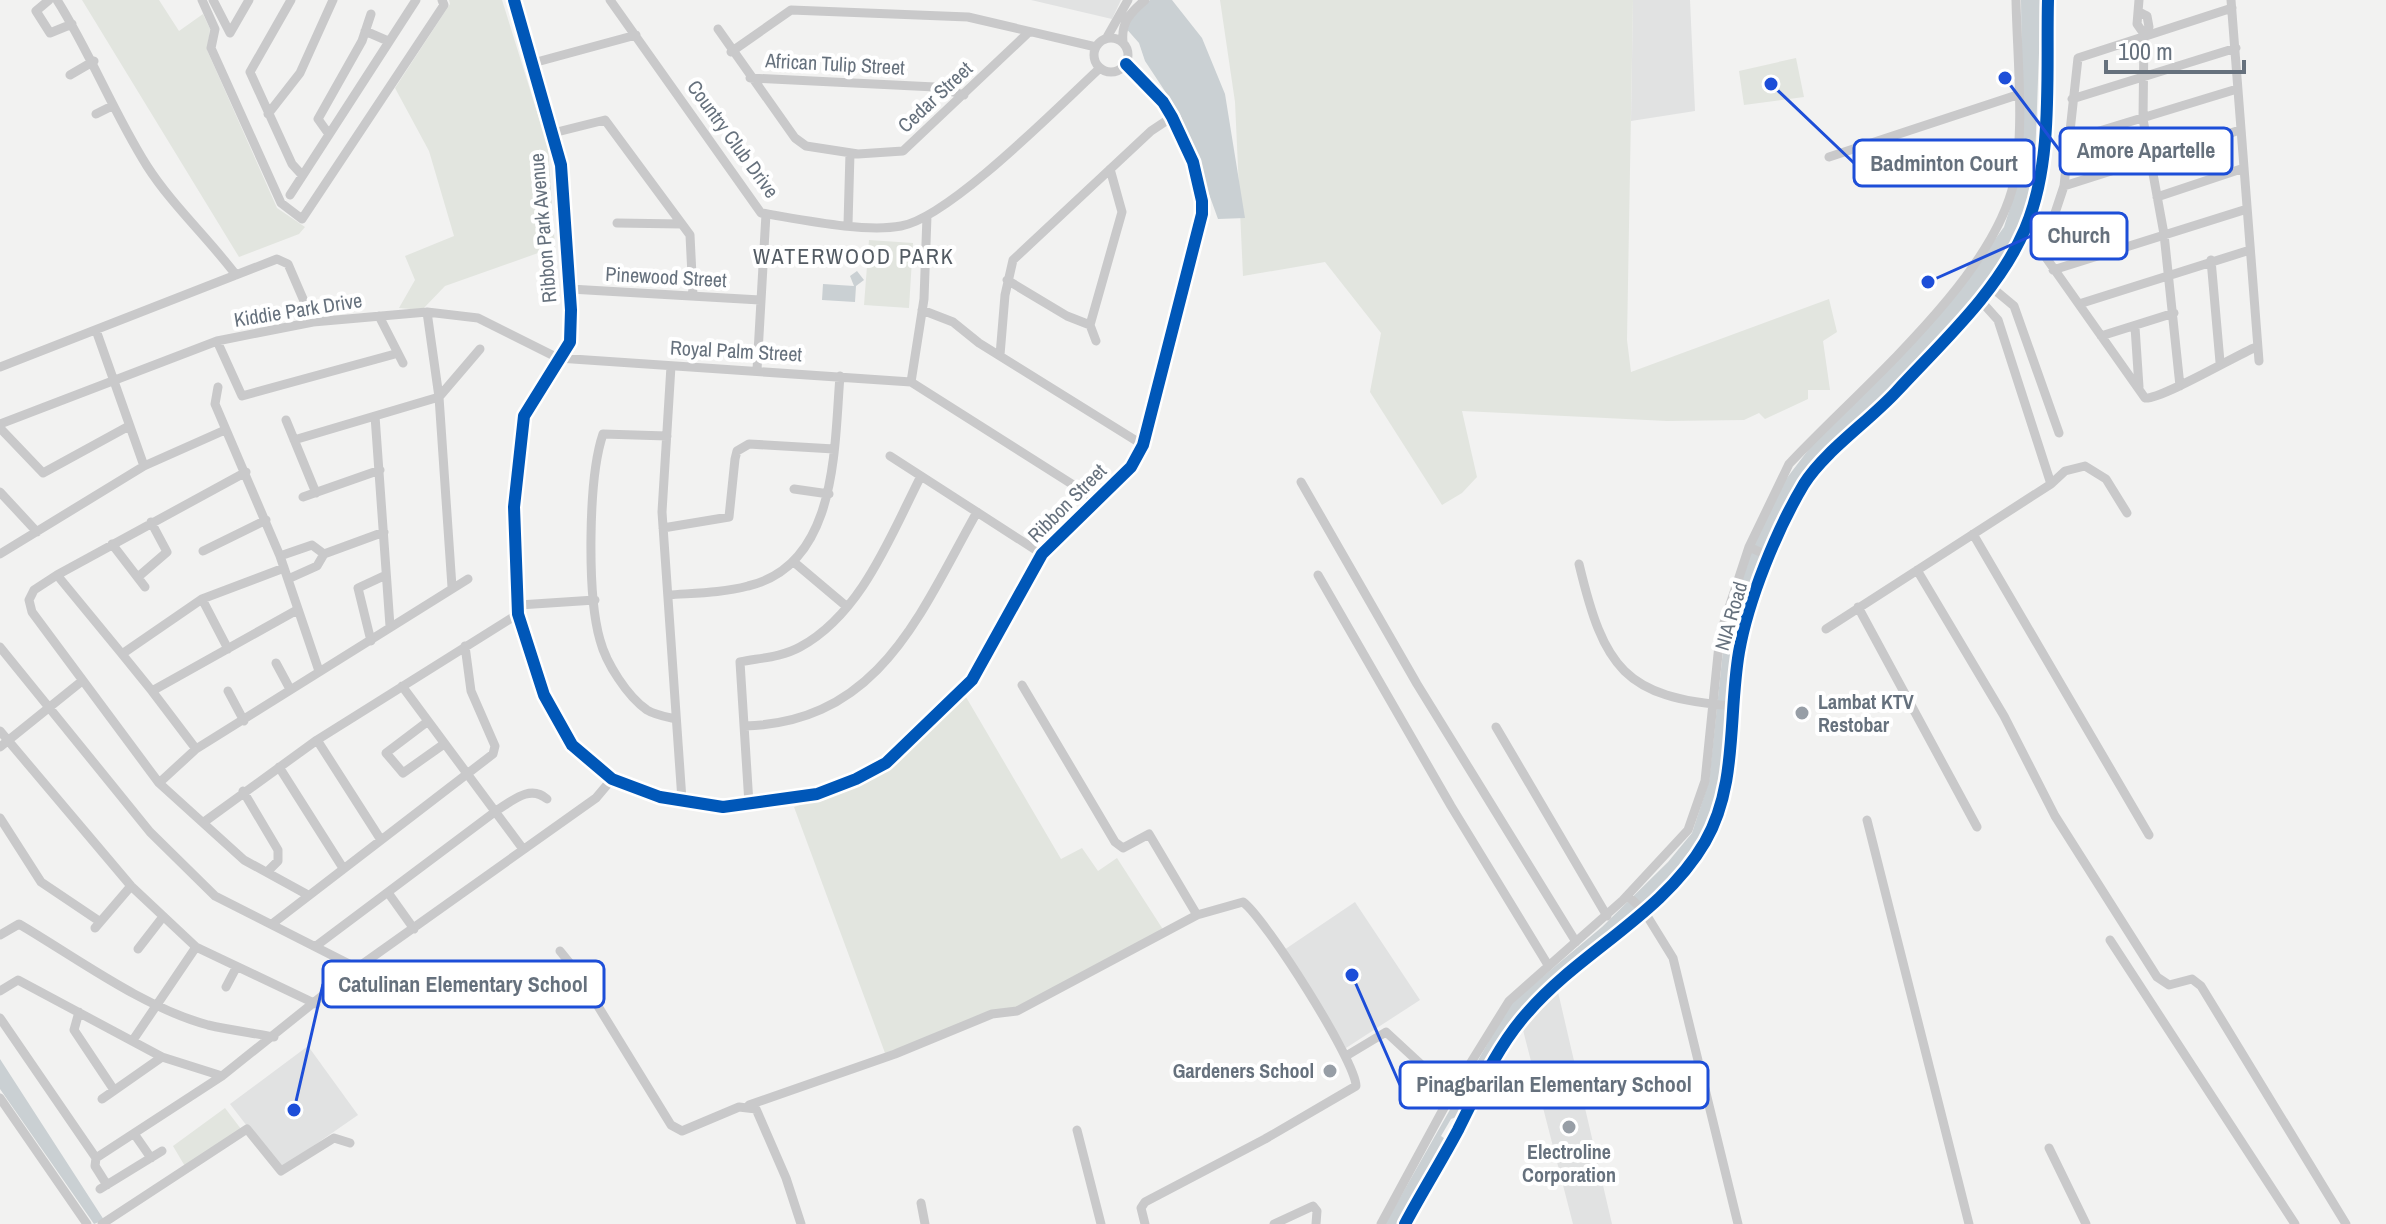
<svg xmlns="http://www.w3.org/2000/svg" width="2386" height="1224" viewBox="0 0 2386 1224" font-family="'Archivo Narrow',sans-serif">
<rect width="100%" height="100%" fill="#f2f2f1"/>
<path fill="#e1e2e2" d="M1031,0h90l-9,19z
M1633,0h57l5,111 -64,10z
M1355,902l65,98 -74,48 -62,-98z
M1558,992l54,232h-39l-50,-194 12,-18z
M308,1046l50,69 -78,54 -50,-65z"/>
<path fill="#e2e5df" d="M82,0h77l20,31 24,-17 7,15 -3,21 70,158 28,19 -6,7 -60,23z
M449,0h53l46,147 7,100 -110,39 -23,24 -23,-2 16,-28 -10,-24 49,-20 -25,-85 -34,-63 55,-84z
M1220,0h413l-6,340 4,32 198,-73 8,33 -14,9 7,49h-22v9l-43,20 -6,-6 -15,7 -77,1 -205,-10 15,66 -15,16 -20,12 -72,-113 11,-59 -56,-71 -82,14 -8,-174z
M1796,58l8,39 -60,8 -5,-34z
M869,240l44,3 -4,65 -45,-3z
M966,697l95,162 21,-11 16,23 19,-13 47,73 -128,69 -151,53 -91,-246 64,-21 32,-17z
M225,1108l16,21 -55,39 -13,-22z"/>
<path fill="#cad0d3" d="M1150,0h22l30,38 23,56 20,124 -27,1 -38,-105 -35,-53 -6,-18 -15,-17z
M2021,0h20l-7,186 -22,60 -28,41 -183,196 -40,78 -28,81 -13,145 -8,30 -9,16 -22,31 -47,48 -112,94 -63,110 -8,3 -10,17 7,5 -51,83h-12l125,-220 92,-77 66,-65 24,-29 17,-52 16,-149 24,-76 31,-69 32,-42 150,-160 42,-58 14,-44 4,-97z
M857,271l7,9 -8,6 -1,16 -33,-2 1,-16 31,2 -4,-10z
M0,1059l104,161 -10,4 -94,-135z"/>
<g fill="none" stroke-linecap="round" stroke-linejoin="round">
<path stroke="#cad0d3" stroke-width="10" d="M1689,850l22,-28"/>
<path stroke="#c9c9ca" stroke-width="9" d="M49,0l-13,11 14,22 22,-9
M57,0c34,54 56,112 90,166 25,39 61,72 89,109
M202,0l13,29 -4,19 70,155 21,16 142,-214 -2,-5
M213,0l17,33 19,-33
M291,0l-41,72 42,92 10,11
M514,0l47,165 10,145 -1,32 -46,74 -10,91 4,107 26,81 28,50 40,34 48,18 63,10 94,-13 39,-15 30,-16 86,-83 70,-126 89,-87 12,-22 59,-231v-13l-9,-39 -21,-45 -9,-15 -37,-38
M610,0l151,213c38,6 103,20 140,13 48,-8 159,-121 199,-158
M2139,0l-2,24 7,10
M2231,0l28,361
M2232,8l-154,50 -14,128 -22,66 103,146c15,2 90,-42 111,-51
M2141,13l6,3 2,11 -5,7 -1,85 21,115 16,152
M718,29l77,109 11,8 52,8 45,-3 126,-119
M365,31l23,10
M1094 55a17 17 0 1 1 34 0a17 17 0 1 1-34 0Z
M1106,39l22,-39
M1123,42c-2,-20 7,-29 22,-42
M731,52l60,-42 177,7 128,30
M533,63l103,-28
M70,75l24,-14
M750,78l185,9 29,8
M2072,99l164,-51
M96,114l16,-8
M268,114l32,-41 33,-73
M328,133l-10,-14 44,-78 9,-27
M553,133l52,-13 85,115 3,61
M2070,140l167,-51
M1829,157l188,-62
M2064,186l176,-56
M290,195l126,-195
M2157,197l87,-29
M617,223l64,1
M848,224l2,-71
M2211,260l9,102
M2053,270l194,-61
M1007,280l60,36 23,9 32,-113 -12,-43
M1990,286l24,20 45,127
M570,289l190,11
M2079,304l171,-54
M922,310l31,12 26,21 164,102
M379,316l24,47
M1090,325l6,16
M2135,327l4,60
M97,333l47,133
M2101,336l73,-23
M217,341l25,55 153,-42
M1000,355l5,-60 8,-35 138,-129 21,-14
M671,366l-9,146 20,288
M0,367l277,-108 11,5 25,58
M757,370l9,-156
M911,382l13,-83 3,-83
M218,387l-3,17 65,152 39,115
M375,416l15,210
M286,420l30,73
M0,424l217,-83 96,-19 114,-10 51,6 80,40 353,24 186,118
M0,428l43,45 86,-47
M667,436l-64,-2c-15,44 -16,161 -3,206 6,23 27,56 47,70 8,5 20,7 29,9
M294,440l145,-43 -12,-85
M890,456l152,98
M246,472l-189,103 -23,15 -5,10 3,12 127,171 85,77 64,35
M1301,482l116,202 159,258
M2051,484l14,-13 20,-5 21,13 21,34
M794,489l35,5
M0,492l37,40
M303,497l77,-27
M663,528l66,-11 6,-58 2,-8 12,-7 85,5
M1973,534l176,301
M112,544l33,43
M1749,547l22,10
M203,551l63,-31
M0,554l144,-88 81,-36
M280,556l32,-11 12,9
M795,563l51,43
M1579,564c25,104 45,134 154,142
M284,568l-82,31 -80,55 30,37 145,-81
M1917,570l87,146 51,100 102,161 12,8 23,-6 9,7 145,238
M57,575l65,79
M1318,575l133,231 97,159
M138,577l29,-25 -16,-30
M288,579l29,-13 7,-12 60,-22
M452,587l-13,-190 41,-48
M668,595c27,-2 54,-2 80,-9 90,-21 86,-138 92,-210
M202,599l26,50
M519,605l76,-5
M1858,607l119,220
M1826,629l225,-145 -53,-164 -18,-20
M371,641l-13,-53 28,-13
M0,647l150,185 65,64 142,72
M276,663l14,26
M1022,685l93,157 8,6 26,-14 48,81
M402,686l121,163
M152,691l44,58
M228,691l16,30
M427,722l-41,31 17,20 41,-29
M745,726c135,-4 175,-113 232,-214
M1496,727l111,189
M0,731l131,155 65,61 120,57
M317,740l64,100
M0,747l82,-66
M279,767l64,101
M159,783l37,-34 272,-170
M243,791l35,59v11l-10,10
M749,804l-9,-142c20,-4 42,-5 60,-15 61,-33 90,-110 120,-169
M0,818l41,64 58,39
M1867,820l102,404
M204,822l113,-82 201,-126
M389,894l25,35
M1628,896l16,15 29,47 65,266
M272,924l221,-170 2,-8 -24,-55 -6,-45
M95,928l36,-42
M0,935l19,-11c58,34 123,83 189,101 22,5 45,8 66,12
M2110,940l185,284
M316,946l180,-135c16,-10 34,-27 51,-12
M138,949l24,-31
M560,951l17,21 94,153 11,6 57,-24 17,2 30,69 15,46
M226,987l10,-19
M0,991l18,-11 144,77 60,19
M79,1012l-5,18 40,60
M0,1018l96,140 -1,8 12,19
M133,1040l63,-93
M1346,1056l40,-24 66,61
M0,1098l87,126
M102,1099l60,-42
M749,1105l146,-51 97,-40 25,-3 180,-96 46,-13c22,16 113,159 113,184l-91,53 -120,63 -4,6 4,16
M1077,1130l24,94
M135,1135l16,23
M2049,1148l37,76
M96,1158l126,-82 135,-108 239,-170 16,-19
M100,1189l62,-38
M921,1203l4,21
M102,1224l145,-95 34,42 53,-33 16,5
M1274,1224l39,-18 4,5 -1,13
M1381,1224l71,-131 57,-92 114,-101 65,-70 17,-49 15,-146 29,-88 40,-83c69,-74 203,-183 225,-282 11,-52 3,-128 2,-182
M1405,1224c17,-32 36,-62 53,-94 20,-40 40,-85 70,-118 53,-61 135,-98 177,-170 33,-57 23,-126 34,-190 9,-52 38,-123 65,-168 21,-33 64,-62 92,-92 46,-50 102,-100 129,-163 29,-66 21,-158 23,-229"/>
<g stroke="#fff" stroke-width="17">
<path id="cycleway" d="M514,0l47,165 10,145 -1,32 -46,74 -10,91 4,107 26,81 28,50 40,34 48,18 63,10 94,-13 39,-15 30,-16 86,-83 70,-126 89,-87 12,-22 59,-231v-13l-9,-39 -21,-45 -9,-15 -37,-38
M1405,1224c17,-32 36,-62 53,-94 20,-40 40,-85 70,-118 53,-61 135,-98 177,-170 33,-57 23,-126 34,-190 9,-52 38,-123 65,-168 21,-33 64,-62 92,-92 46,-50 102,-100 129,-163 29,-66 21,-158 23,-229"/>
</g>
<use href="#cycleway" stroke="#0057b8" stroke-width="12"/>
</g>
<g fill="#979ea6" stroke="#fff" stroke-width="3">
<circle cx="1802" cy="713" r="8"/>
<circle cx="1330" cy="1071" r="8"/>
<circle cx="1569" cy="1127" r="8"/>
</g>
<g text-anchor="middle" stroke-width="8" stroke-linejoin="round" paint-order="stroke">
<g font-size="20" fill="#66717d" stroke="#fff">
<text transform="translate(835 64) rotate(3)" y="7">African Tulip Street</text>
<text transform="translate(935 97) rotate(-43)" y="7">Cedar Street</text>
<text transform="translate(733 139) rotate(54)" y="7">Country Club Drive</text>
<text transform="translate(543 228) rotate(-95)" y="7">Ribbon Park Avenue</text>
<text transform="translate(666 277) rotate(3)" y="7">Pinewood Street</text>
<text transform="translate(298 310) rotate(-9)" y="7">Kiddie Park Drive</text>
<text transform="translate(736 351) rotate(3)" y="7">Royal Palm Street</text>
<text transform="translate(1067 503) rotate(-45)" y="7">Ribbon Street</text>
<text transform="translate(1731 616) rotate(-74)" y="7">NIA Road</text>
</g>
<g font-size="20" font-weight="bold" fill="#66717d" stroke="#fff" text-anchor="start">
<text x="1818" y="709">Lambat KTV<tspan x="1818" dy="23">Restobar</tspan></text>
<text x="1314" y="1078" text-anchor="end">Gardeners School</text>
<text x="1569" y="1159" text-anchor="middle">Electroline<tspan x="1569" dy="23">Corporation</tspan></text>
</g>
<g font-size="22" letter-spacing="2" fill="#535b63" stroke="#fff">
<text x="854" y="264">WATERWOOD PARK</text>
</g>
</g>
<path fill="none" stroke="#1d4ed8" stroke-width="3" d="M2005 78L2060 151M1771 84L1854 163M1928 282L2031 236M294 1110L323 984M1352 975L1400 1085"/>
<g fill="#1d4ed8" stroke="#fff" stroke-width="3">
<circle cx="2005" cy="78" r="8"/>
<circle cx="1771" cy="84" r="8"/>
<circle cx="1928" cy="282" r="8"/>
<circle cx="294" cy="1110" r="8"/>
<circle cx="1352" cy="975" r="8"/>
</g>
<g fill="#fff" stroke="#1d4ed8" stroke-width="3">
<rect x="2060" y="128" width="172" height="46" rx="8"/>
<rect x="1854" y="140" width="180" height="46" rx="8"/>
<rect x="2031" y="213" width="96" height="46" rx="8"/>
<rect x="323" y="961" width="281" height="46" rx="8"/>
<rect x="1400" y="1062" width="308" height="46" rx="8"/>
</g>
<g font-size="22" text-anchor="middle" font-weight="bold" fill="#66717d">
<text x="2146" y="158">Amore Apartelle</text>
<text x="1944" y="171">Badminton Court</text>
<text x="2079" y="243">Church</text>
<text x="463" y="992">Catulinan Elementary School</text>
<text x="1554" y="1092">Pinagbarilan Elementary School</text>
</g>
<path d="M2106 60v12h138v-12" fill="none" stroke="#66717d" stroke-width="4"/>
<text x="2118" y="60" font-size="24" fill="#66717d" stroke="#ffffff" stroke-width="6" paint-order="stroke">100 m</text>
</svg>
